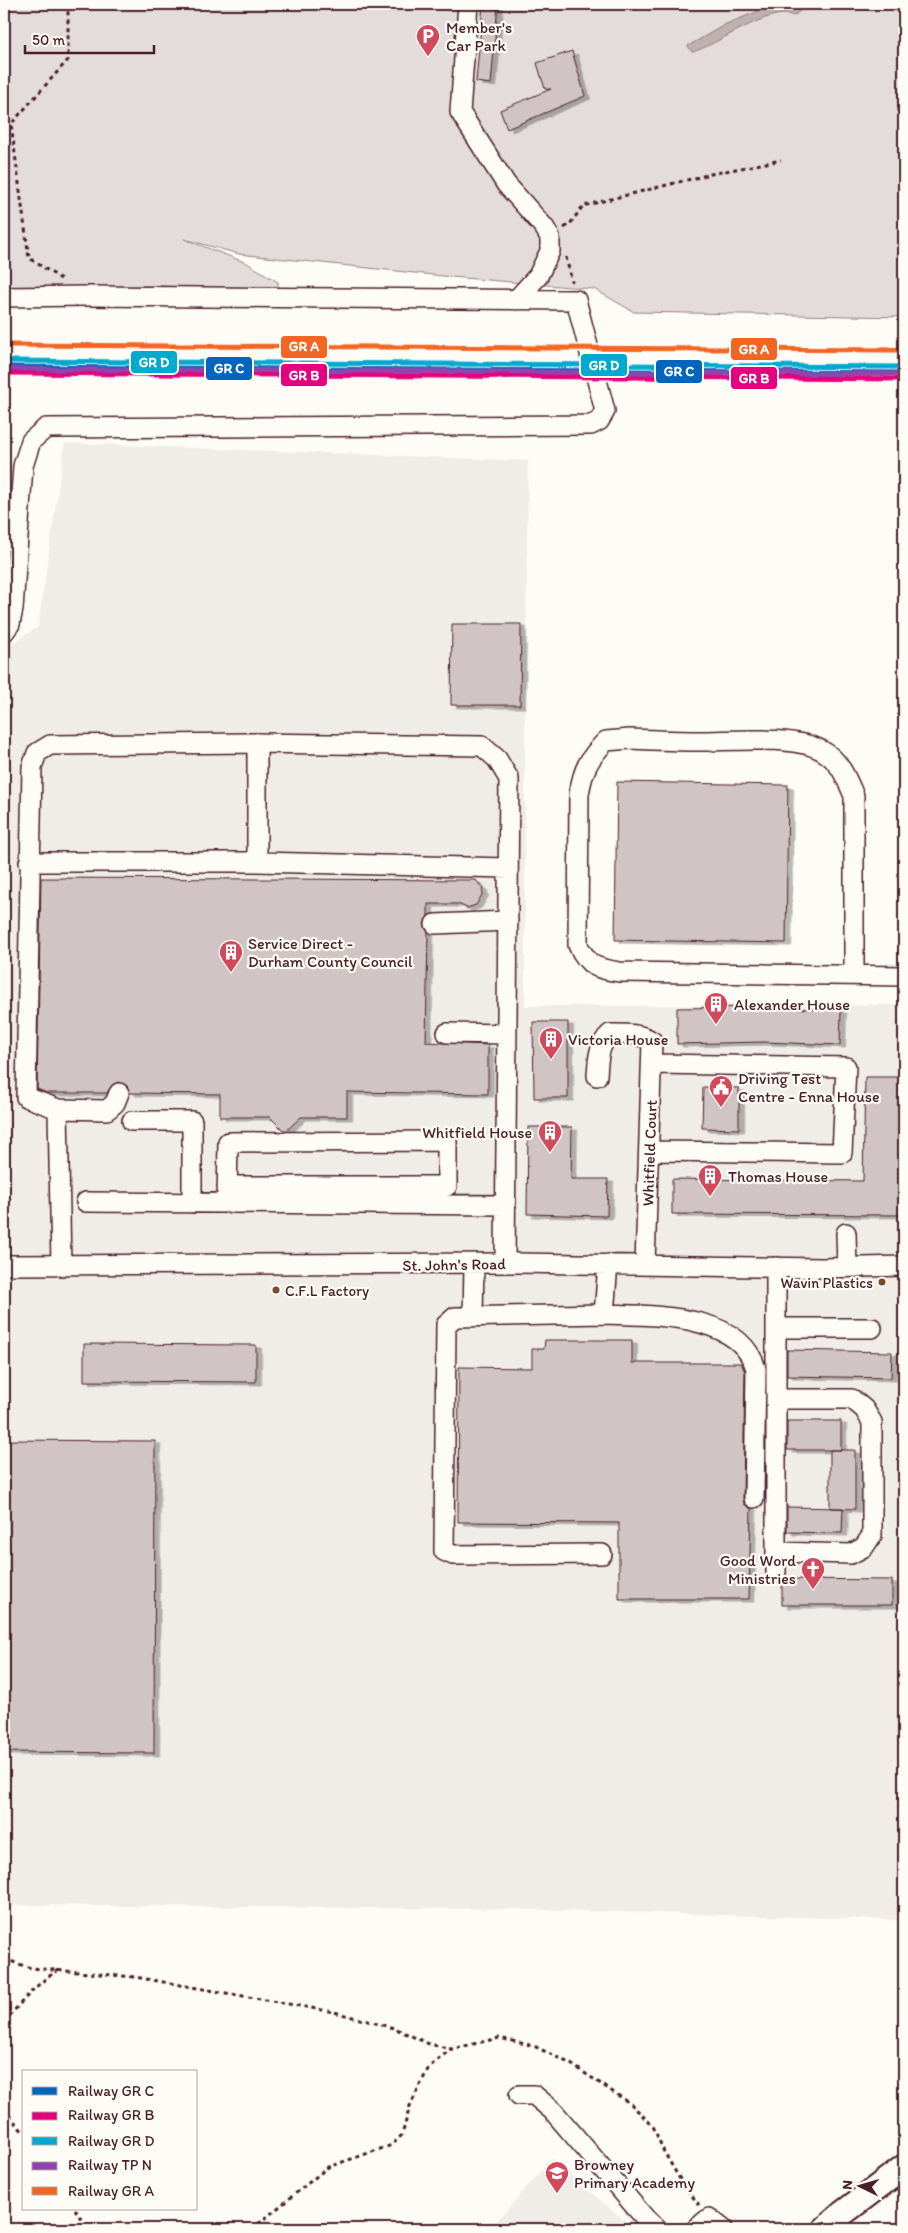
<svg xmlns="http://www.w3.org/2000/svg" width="908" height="2233" viewBox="0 0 908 2233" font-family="Itim,sans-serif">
<defs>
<filter id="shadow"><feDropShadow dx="5.5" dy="3" stdDeviation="0" flood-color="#0004"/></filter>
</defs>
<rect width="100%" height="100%" fill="#fdfcf7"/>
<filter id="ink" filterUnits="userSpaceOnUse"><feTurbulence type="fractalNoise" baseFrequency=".02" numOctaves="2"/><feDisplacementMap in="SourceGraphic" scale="10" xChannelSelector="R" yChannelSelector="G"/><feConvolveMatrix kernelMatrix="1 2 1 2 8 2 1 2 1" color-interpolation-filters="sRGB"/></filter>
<g filter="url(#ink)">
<path fill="#f0ece8" d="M65,443l463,18 -3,265v280l379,-1v609h-7l7,168v138l-392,-11 -508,-4v-1256l34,-22z
M552,2159l82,70h-144z"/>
<path fill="#e3dcda" stroke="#967e82" d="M4,4h900v313l-270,-5 -40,-23 -142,-12 -213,-23 -55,-15 63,24 31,19v8l-119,-4 -155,2z"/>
<path fill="#c0b1b1" stroke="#91777b" d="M777,4h40h-9l-14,12c-24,-11 -78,30 -102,36l-4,-6 38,-22z"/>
<path fill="#d0c5c4" stroke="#4a1f2b" filter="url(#shadow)" d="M483,4h15l-7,80 -15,-2z
M572,51l13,45 -78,33 -7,-19 51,-21h-6l-8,-26z
M452,624h69l-1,81h-69z
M617,782l171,3 -2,158 -171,-3z
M41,878l435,2 6,8 1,5 -7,12 -9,3 -9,-4h-30v12l-4,8 4,8 -2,110 62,3v49l-141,-2v25h-46l-14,13h-4l-13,-13h-50v-23l-90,-1 -3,-7 -9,-4 -6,3 -5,8h-60l-10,-4z
M755,1007l86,3 -1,35 -76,-3 -87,2v-36z
M533,1022h35v76h-34z
M865,1077h39v138l-232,-1v-35l191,2z
M703,1087l36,1v41l-37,-1z
M528,1127h44l-1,52h37l-1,37 -80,-2z
M545,1340h87v23h109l4,9 -2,126 1,6 7,4 -2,91h-130v-76l-161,-1 1,-155 73,1v-19h12z
M84,1344l172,1v37l-172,-1z
M787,1350l105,2 -1,26 -104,-2z
M787,1421h54v29h-54z
M4,1440l151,1 -1,312 -150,-1z
M830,1450h25v59l-25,-1z
M787,1507l56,1 -1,25 -55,-1z
M785,1579l107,1v25h-110v-23z"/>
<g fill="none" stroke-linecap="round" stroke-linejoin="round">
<g stroke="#4a1f2b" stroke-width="22">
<path id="minor" d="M468,4l-8,108 46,72 38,43 6,10v14l-12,25 -22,24
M4,297l84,-1 488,4 29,111 -6,10 -8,4 -545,3 -15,13 -8,25 -10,143 -3,15 -6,8
M257,743v119
M29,862h228l251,6
M435,924l73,-3
M854,974v-178c-7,-17 -15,-37 -33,-46 -28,-15 -89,-9 -122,-9 -23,0 -46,-1 -69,-2l-24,2c-18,18 -23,29 -27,53l-1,151c11,22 17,23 41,27l285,4
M447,1033l60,1
M597,1076c1,-15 1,-31 13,-42 14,0 29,-1 42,7l-7,224
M58,1109l-32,-12 6,-330 5,-14 13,-8 202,-2 230,3 15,13 12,20 -4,484
M132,1121h60v82
M649,1151l193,2 4,-86 -194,-3
M86,1202l420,3
M227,1203l1,-61 219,-1v45h-220
M846,1233l1,34
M608,1264l-4,50c47,2 136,-2 152,55l-2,129
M4,1265l514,-2 304,5 82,-2
M61,1266l-3,-157 49,1 8,-7 4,-10
M776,1267v306
M473,1317l1,-53
M776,1328h96
M776,1399h76l12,10 8,13v113l-8,12 -13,7 -75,-2
M602,1554l-149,1 -9,-4 2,-226 9,-8 149,-3
M519,2095h15l19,16 92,107 12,11
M696,2229l13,-11 14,11"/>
</g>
<g stroke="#4a1f2b" stroke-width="28">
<path id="major" d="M825,2229l18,-16 61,-46"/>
</g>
<path stroke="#4a1f2b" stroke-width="3" stroke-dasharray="4 4" stroke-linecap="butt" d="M564,228l6,-4 13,-18 128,-32 70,-14
M566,257l6,25
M61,279l-32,-21 -18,-134 57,-64v-56
M4,1959l27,9 104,9 199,35 60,16 35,16 23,5 47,-11 35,8 37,18 60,40 22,22 11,26 17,29 18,24
M4,2022c17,-19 32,-39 55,-52
M4,2109l20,24
M75,2209l12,20
M252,2229l76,-62 64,-22 10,-10 8,-29 19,-39 22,-18"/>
<use href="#minor" stroke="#fdfcf7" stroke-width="19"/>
<use href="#major" stroke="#fdfcf7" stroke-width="24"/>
<g stroke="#fdfcf7" stroke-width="9">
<path id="rail-1" d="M4,367l900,6"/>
</g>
<g stroke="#fdfcf7" stroke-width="9">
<path id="rail-2" d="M4,373l900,6"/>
</g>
<g stroke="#fdfcf7" stroke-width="9">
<path id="rail-3" d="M4,361l900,6"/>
</g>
<g stroke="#fdfcf7" stroke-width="9">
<path id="rail-4" d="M4,369l900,5"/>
</g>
<g stroke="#fdfcf7" stroke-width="9">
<path id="rail-5" d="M4,345l900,5"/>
</g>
<use href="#rail-1" stroke="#0065bd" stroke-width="5"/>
<use href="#rail-2" stroke="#e5007d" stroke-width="5"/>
<use href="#rail-3" stroke="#00a9ce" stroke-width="5"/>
<use href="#rail-4" stroke="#8e44ad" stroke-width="5"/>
<use href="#rail-5" stroke="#f26522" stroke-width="5"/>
</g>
</g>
<defs>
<g id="parking-pin" transform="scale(1.25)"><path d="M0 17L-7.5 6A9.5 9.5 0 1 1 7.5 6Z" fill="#d1495b" stroke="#fdfcf7"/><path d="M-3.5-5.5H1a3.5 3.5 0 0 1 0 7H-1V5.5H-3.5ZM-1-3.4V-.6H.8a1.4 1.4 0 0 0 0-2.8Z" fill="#fff"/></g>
<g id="building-pin" transform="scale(1.25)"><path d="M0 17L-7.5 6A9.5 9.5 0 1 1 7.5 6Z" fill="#d1495b" stroke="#fdfcf7"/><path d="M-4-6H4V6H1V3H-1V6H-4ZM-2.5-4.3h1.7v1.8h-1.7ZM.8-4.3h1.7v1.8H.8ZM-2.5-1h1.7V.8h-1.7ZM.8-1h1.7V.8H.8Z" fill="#fff"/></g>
<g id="civic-pin" transform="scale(1.25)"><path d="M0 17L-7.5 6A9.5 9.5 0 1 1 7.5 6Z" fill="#d1495b" stroke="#fdfcf7"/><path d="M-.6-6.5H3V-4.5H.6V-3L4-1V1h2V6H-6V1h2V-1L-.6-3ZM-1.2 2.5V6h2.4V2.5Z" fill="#fff"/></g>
<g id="church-pin" transform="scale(1.25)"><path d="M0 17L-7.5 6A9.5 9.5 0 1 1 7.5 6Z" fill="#d1495b" stroke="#fdfcf7"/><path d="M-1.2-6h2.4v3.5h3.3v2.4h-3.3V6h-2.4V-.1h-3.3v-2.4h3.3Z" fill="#fff"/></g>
<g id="school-pin" transform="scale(1.25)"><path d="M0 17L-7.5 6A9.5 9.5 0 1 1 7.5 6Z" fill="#d1495b" stroke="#fdfcf7"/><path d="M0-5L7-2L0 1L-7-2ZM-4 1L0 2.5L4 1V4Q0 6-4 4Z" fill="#fff"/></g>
</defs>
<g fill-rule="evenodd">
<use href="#parking-pin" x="428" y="36"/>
<use href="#building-pin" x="231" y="952"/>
<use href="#building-pin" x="716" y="1004"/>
<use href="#building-pin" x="551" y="1039"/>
<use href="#civic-pin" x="721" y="1087"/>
<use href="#building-pin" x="550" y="1132"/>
<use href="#building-pin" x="710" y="1176"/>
<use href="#church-pin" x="813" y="1569"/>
<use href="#school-pin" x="557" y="2173"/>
</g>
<g fill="#7a4b2a" stroke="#fdfcf7" stroke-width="2">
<circle cx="882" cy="1282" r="4.5"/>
<circle cx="276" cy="1290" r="4.5"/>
</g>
<g text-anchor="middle" stroke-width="4.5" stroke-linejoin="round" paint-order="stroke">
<g font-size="15" fill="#4a1f2b" stroke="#fdfcf7" text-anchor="end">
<text x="873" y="1288">Wavin Plastics</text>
<text x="285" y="1296" text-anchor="start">C.F.L Factory</text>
</g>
<g font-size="16" fill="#4a1f2b" stroke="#fdfcf7" text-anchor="start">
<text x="446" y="33">Member's<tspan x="446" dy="18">Car Park</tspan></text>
<text x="248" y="949">Service Direct -<tspan x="248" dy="18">Durham County Council</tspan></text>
<text x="734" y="1010">Alexander House</text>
<text x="568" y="1045">Victoria House</text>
<text x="738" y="1084">Driving Test<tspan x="738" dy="18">Centre - Enna House</tspan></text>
<text x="532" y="1138" text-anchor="end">Whitfield House</text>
<text x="728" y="1182">Thomas House</text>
<text x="796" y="1566" text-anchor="end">Good Word<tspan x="796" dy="18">Ministries</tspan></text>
<text x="574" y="2170">Browney<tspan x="574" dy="18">Primary Academy</tspan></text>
</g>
<g font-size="16" fill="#4a1f2b" stroke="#fdfcf7">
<text transform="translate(649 1153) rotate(-88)" y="6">Whitfield Court</text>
<text transform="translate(454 1264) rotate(-1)" y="6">St. John's Road</text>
</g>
</g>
<g stroke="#fdfcf7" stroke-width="2">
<rect x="280" y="335" width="48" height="24" rx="5" fill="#f26522"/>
<rect x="730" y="337" width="48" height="24" rx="5" fill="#f26522"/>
<rect x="130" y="350" width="48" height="24" rx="5" fill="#00a9ce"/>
<rect x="580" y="353" width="48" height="24" rx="5" fill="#00a9ce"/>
<rect x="205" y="356" width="48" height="25" rx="5" fill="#0065bd"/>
<rect x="655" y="359" width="48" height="25" rx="5" fill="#0065bd"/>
<rect x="280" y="363" width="48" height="24" rx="5" fill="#e5007d"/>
<rect x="730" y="366" width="48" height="24" rx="5" fill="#e5007d"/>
</g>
<g font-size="14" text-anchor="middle" font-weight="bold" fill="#fff">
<text x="304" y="351">GR A</text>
<text x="754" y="354">GR A</text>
<text x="154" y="367">GR D</text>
<text x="604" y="370">GR D</text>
<text x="229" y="373">GR C</text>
<text x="679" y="376">GR C</text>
<text x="304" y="380">GR B</text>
<text x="754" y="383">GR B</text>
</g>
<rect width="908" height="2233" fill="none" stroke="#fdfcf7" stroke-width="20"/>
<rect x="10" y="10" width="888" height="2213" fill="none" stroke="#4a1f2b" stroke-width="2" filter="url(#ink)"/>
<rect x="22" y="2070" width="175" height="140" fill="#fdfcf7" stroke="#b5a4a5"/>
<rect x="32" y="2087" width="25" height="8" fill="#0065bd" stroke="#b5a4a5"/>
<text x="68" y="2096" font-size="15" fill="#4a1f2b">Railway GR C</text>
<rect x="32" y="2112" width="25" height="8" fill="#e5007d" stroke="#b5a4a5"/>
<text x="68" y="2120" font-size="15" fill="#4a1f2b">Railway GR B</text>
<rect x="32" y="2137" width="25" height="8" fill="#00a9ce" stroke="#b5a4a5"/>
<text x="68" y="2146" font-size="15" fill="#4a1f2b">Railway GR D</text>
<rect x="32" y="2162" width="25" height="8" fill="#8e44ad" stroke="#b5a4a5"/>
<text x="68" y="2170" font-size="15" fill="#4a1f2b">Railway TP N</text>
<rect x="32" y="2187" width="25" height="8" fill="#f26522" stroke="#b5a4a5"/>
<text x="68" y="2196" font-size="15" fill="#4a1f2b">Railway GR A</text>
<g transform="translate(860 2186) rotate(275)" stroke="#fdfcf7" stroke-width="4" paint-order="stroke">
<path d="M0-4L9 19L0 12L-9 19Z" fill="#4a1f2b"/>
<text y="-8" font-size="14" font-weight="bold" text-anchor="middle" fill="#4a1f2b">N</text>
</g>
<path d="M25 45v8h129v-8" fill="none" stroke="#4a1f2b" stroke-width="2.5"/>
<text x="32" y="45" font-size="15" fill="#4a1f2b" stroke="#fdfcf7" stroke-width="4" paint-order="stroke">50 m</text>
</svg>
